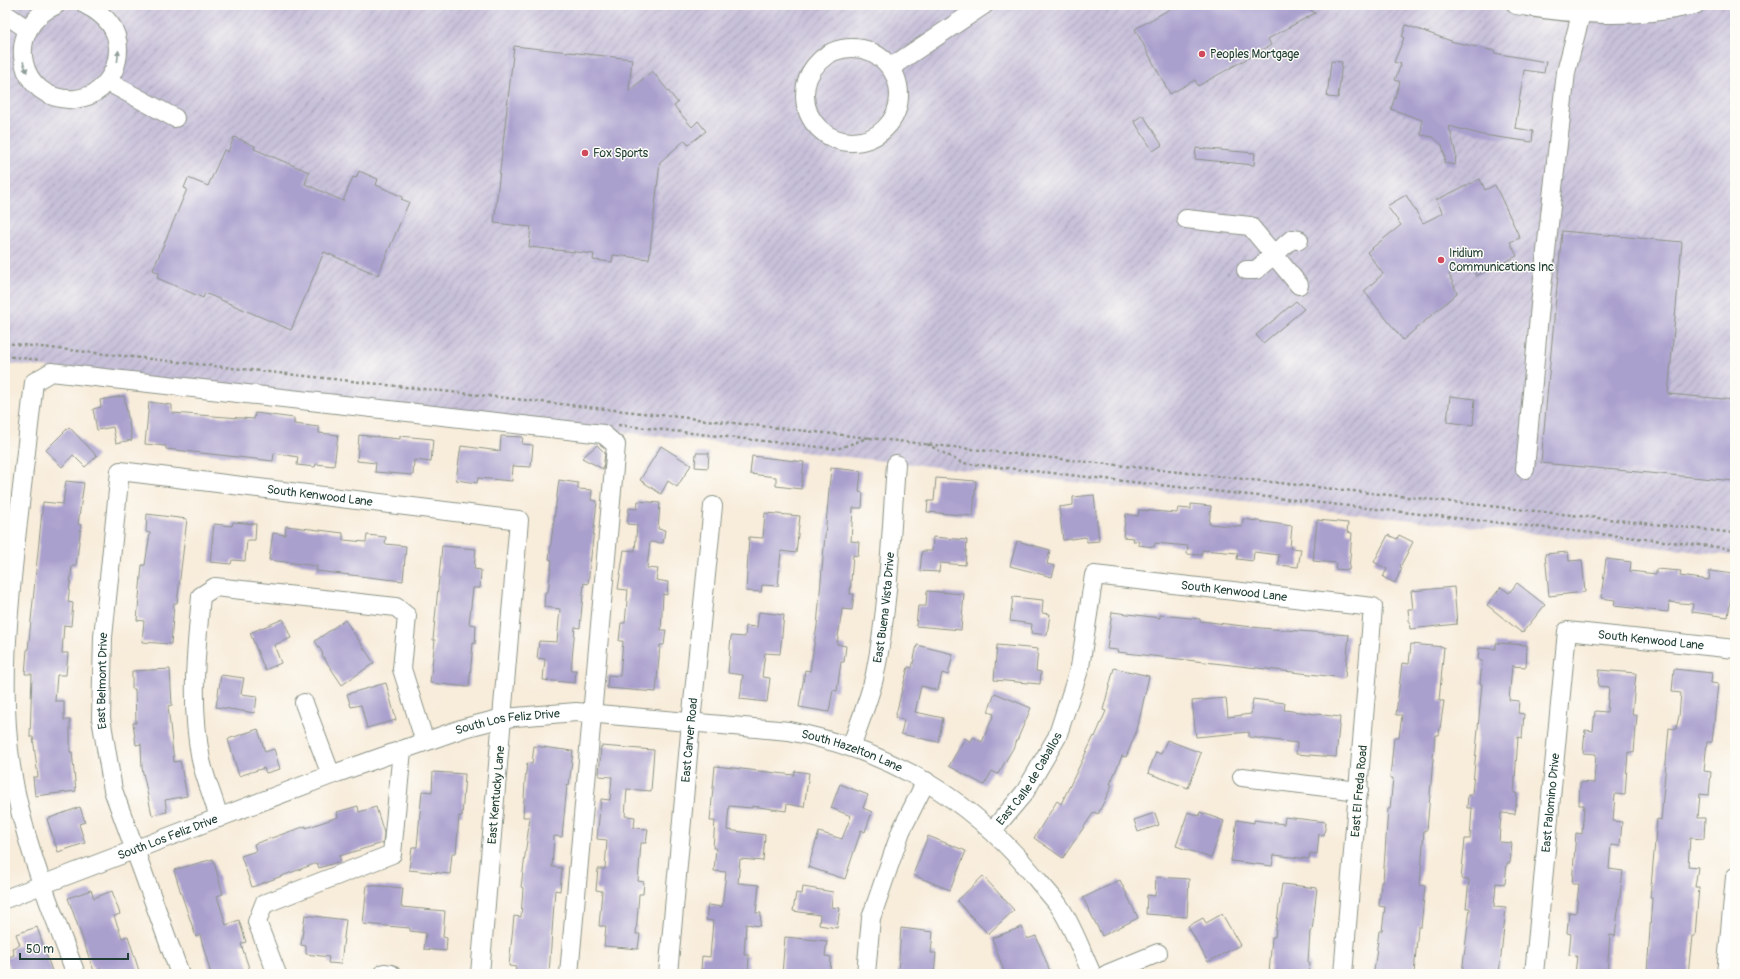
<svg xmlns="http://www.w3.org/2000/svg" width="1740" height="979" viewBox="0 0 1740 979" font-family="Pangolin,sans-serif">
<defs>
<pattern id="industrial-furrows" width="10" height="10" patternUnits="userSpaceOnUse"><rect width="10" height="10" fill="#c7c0d9"/><path d="M-1 1l2-2M0 10L10 0M9 11l2-2" fill="none" stroke="#a19db1"/></pattern>
</defs>
<rect width="100%" height="100%" fill="#fdfcf7"/>
<filter id="ink" filterUnits="userSpaceOnUse"><feTurbulence type="fractalNoise" baseFrequency=".025" numOctaves="2"/><feDisplacementMap in="SourceGraphic" scale="8" xChannelSelector="R" yChannelSelector="G"/><feConvolveMatrix kernelMatrix="1 2 1 2 8 2 1 2 1" color-interpolation-filters="sRGB"/></filter>
<filter id="wash" filterUnits="userSpaceOnUse"><feTurbulence type="fractalNoise" baseFrequency=".012" numOctaves="4" result="noise"/><feDisplacementMap in="SourceGraphic" scale="16" xChannelSelector="R" yChannelSelector="G"/><feGaussianBlur stdDeviation="0.9" result="paint"/><feColorMatrix in="noise" values="0 0 0 0 0 0 0 0 0 0 0 0 0 0 0 0 0 1.4 0 .05"/><feComposite in="paint" operator="in"/></filter>
<g filter="url(#wash)">
<rect width="100%" height="100%" fill="#f8ecda"/>
<path fill="url(#industrial-furrows)" d="M5,5h1730v551l-1730,-193z"/>
<g id="blocks">
<path fill="#aaa0ce" d="M1177,5h127l11,8 -47,26 3,6 -73,41 -3,-6 -25,14 -35,-65z
M1406,25l48,17 41,9 -1,2 52,9 -2,11 -20,-3 -9,58 18,3 -1,11 -49,-7 -34,-9 7,29 -1,10 -11,-2 1,-6 -3,-12 -9,-8 -12,-2 1,-15 -31,-11 9,-27 -5,-2 6,-16 -7,-2 10,-24 -2,-1z
M514,46l118,13 -3,32 23,-20 26,32 -4,3 18,21 6,-6 8,10 -18,14 -3,-5 -25,22 -11,97 -36,-4 -1,7 -19,-2 1,-6 -65,-7 2,-20 -37,-4z
M1331,61l11,1 -4,36 -11,-1z
M1143,115l19,30 -9,6 -19,-30z
M234,137l21,9 -1,3 55,23 -4,12 38,17 10,-24 3,1 3,-7 19,8 -2,6 27,12 -2,2 8,3 -31,73 -54,-23 -33,78 -86,-37 -2,5 -46,-20 2,-5 -6,-3 34,-81 -3,-1 4,-10 20,8 16,-36 4,2z
M1196,148l59,5 -1,12 -59,-6z
M1480,179l5,11 10,-5 25,53 -10,4 7,14 -41,20 -6,-12 -21,10 8,19 -54,47 -39,-49 19,-17 -16,-22 34,-27 -14,-19 19,-11 17,28 20,-10 -7,-13z
M1562,231l120,11 -14,152 67,6v81l-194,-18z
M1296,301l8,8 -41,34 -7,-8z
M124,396l8,44 -16,3 -3,-16 -16,3 -4,-21 8,-2 -1,-7z
M1450,396l25,3 -2,26 -26,-3z
M149,402l23,3v8l82,6 1,-6 39,5v6l25,3v6l19,2 -4,31 -18,-2 -1,3 -18,-2 1,-8 -24,-4 -1,8 -107,-12v-3l-21,-2z
M69,427l28,29 -12,11 -12,-12 -11,12 -16,-17z
M359,435l41,4v-3l33,3 -2,23 -17,-2 -1,15 -38,-3 1,-9 -19,-2z
M501,436l22,1 -1,7 11,1 -2,22 -18,-1 -1,15 -34,-3 -1,5 -21,-3 5,-34 39,5z
M597,445l8,8 -2,16 -21,-11z
M661,446l30,19 -14,22 -9,-6 -7,13 -21,-14z
M696,453h13l-1,15 -13,-1z
M752,456l52,6 -3,27 -25,-3v-9l-26,-3z
M831,468l30,3 -2,21 4,1 -1,15h-9l-2,33 8,1 -1,14 -5,-1 -3,39h4l-2,16 -10,-1 -5,35 9,2 -2,16h-3l-4,29 -4,-1 -4,22 -30,-5 6,-37 5,1 7,-45z
M936,478l40,3 -3,35 -46,-4 1,-11h6z
M559,480l19,3v6l14,1 -1,10 6,1 -9,83 -4,-1 -4,45 -5,-1 -4,43h5l-1,13 -32,-3 2,-21 -8,-1 2,-17 18,1 3,-33 -16,-2 1,-15h3l4,-32 -3,-1z
M66,481l18,2 -6,41 3,1 -2,17 -3,24h-4l-4,36 5,1 -2,23 -7,-1 -2,28h6l-2,22h-9l-2,26h9v19h6v32h2l4,39 -41,5 -2,-19h5l-5,-40h-3l2,-63h-7l2,-24h1l15,-148 20,2z
M1094,495l5,46 -12,1 -1,-5 -23,3 -4,-33 14,-2v-8z
M638,501l22,2 -2,26 7,1 -2,13 -13,-1 -3,26 11,1 -2,11 12,2 -1,13 -4,-1 -2,36h5l-2,15h-4l-4,47 -49,-4 1,-13 12,1 3,-35h-4l2,-18h4l3,-33 -10,-1 6,-39 11,1 2,-26 -10,-1 2,-16 8,1z
M1191,504l20,2 -2,18 33,3 1,-8 49,7 -2,22 11,1 -3,18 -20,-2 1,-10 -25,-3 -1,9 -16,-2 1,-6 -36,-3v5l-15,-1 1,-8 -33,-3 -1,4 -16,-2 1,-4h-6l1,-3 -11,-1 3,-23 12,2 1,-6 38,3 1,-5 13,1z
M765,513l35,3 -4,37 -15,-2 -3,35 -16,-1 -1,7 -15,-1 3,-54 14,1z
M147,514l40,5 -10,84h-3l-3,41 -29,-2 2,-21 -7,-1 5,-55h3l5,-32 -4,-1z
M1317,520l31,3 -1,9 5,1 -3,37 -14,-1 1,-6 -23,-2z
M233,522l23,2 -1,16h-8l-2,21 -13,-1 -1,4 -21,-2 4,-38 18,2z
M286,526l57,7v7l23,2 1,-7 19,2 -1,7 21,2 -3,35 -87,-10 1,-5 -48,-6 4,-27 12,2z
M1388,535l9,4 2,-4 14,7 -13,25 2,1 -7,15 -12,-6 4,-8 -13,-7z
M933,537l34,3 -2,25 -25,-2 -1,9 -19,-1 2,-20h10z
M1017,541l33,9 -3,14 8,2 -3,11 -42,-11z
M442,546l34,3 -2,20 7,1 -1,18h-7l-4,36 7,1 -1,19 -2,-1 -4,44 -39,-4 5,-43h-2z
M1568,552l1,9 13,-1 3,32 -36,4 -4,-42z
M1606,559l25,3 -1,9 26,3v-5l25,2 -1,5 29,4 1,-9 24,3 -6,43 -36,-5 1,-8 -24,-2 -1,10 -54,-6 1,-6 -14,-2z
M1517,583l28,22 -23,28 -35,-28 14,-18 8,6z
M1454,587l3,37 -47,5 -2,-20h5l-2,-18z
M927,591l37,3 -3,36 -45,-4 2,-20h8z
M1013,597l30,3 -1,13 8,1 -3,21 -16,-2 1,-9 -22,-3z
M759,612l25,3 -4,39 -15,-1 -3,24 8,1 -3,24 -27,-3 3,-24 -15,-2 3,-37 14,1 1,-11 11,1z
M1112,612l48,6v-3l40,4v2l61,7 88,7 -4,43 -228,-26 1,-2 -11,-1z
M283,619l8,19 -17,7 7,18 -16,7 -15,-37z
M345,620l29,43 -32,22 -20,-30 1,-1 -8,-13z
M1496,643l31,2 -1,22 -14,-1 -3,34 10,1 -1,12 6,1 -2,24 -4,-1 -4,56h3l-2,21 -14,-1 -2,29 13,1 -2,20h-3l-2,21 -9,-1 -2,24 12,1 -7,66h-31l-6,-1 8,-65h-4l3,-28 -8,-1 4,-40h5l2,-31h-5l1,-13h4l10,-111h-2l2,-23 -4,-1 1,-12 17,1z
M1411,644l33,3 -5,54h5l-5,34h-4l-8,95h-3l-4,55 5,1 -4,41h-3l-4,47h-18l-22,-2 5,-41h3l3,-24 -6,-1 2,-24h2l5,-73h2l3,-31h-3l4,-41h5l3,-22h-6l6,-52 7,1z
M917,645l36,9 -5,21 -6,-2 -4,17 -17,-4 -6,26 28,6 -5,24 -37,-8 3,-14 -9,-2 13,-51 4,1z
M997,645l41,4 -2,22 5,1 -1,12 -46,-4z
M1114,668l35,8 -12,54 -11,27 -4,-1 -12,28 2,1 -14,29 -4,-2 -31,46 -29,-20 23,-37 4,3 33,-68 1,1 11,-26 -3,-1z
M170,669l2,36 -4,1 6,56 6,-1 7,35 -22,4 2,12 -15,3 -10,-47 -1,-24 -5,1 -3,-22h3l-1,-34h-3v-18z
M1674,669l38,4 -1,10 7,1 -6,58h-5l-3,29 7,1 -2,23 -9,-1 -2,24h7l-1,21 -14,-1 -2,28 10,1 -3,20h4l-4,49h-3l-4,38h-41l5,-76h-2l7,-79 4,1 8,-92 7,1 3,-13 2,-23 -9,-1z
M1599,670l37,3 -4,42h5l-3,38 -6,-1 -3,43 -10,-1 -2,27 9,1 -2,24 -9,-1 -2,24 14,2 -8,65 -5,-1 -3,39h-32l2,-18 -8,-1 2,-21 -4,-1 2,-21 7,1 3,-29h-7l4,-51 6,1 2,-29h-5l1,-23 14,1 2,-29 -13,-1 2,-23 8,1 2,-20 12,1 2,-25 -11,-1z
M221,675l23,3 -3,16 16,2 -2,17 -39,-6z
M386,683l10,37 -29,8 -6,-23 -10,2 -4,-13z
M995,693l36,15 -16,37 -17,29 -6,-3 -8,14 -35,-19 16,-28 6,4 2,-5 9,5 12,-28 -6,-2z
M1226,698l2,19 23,-3 2,-15 32,4 -1,7 56,7 -4,40 -40,-3 1,-11 -48,-6v-5l-53,5 -4,-36z
M258,729l7,23 9,-3 6,20 -14,4 -2,-5 -25,8 -11,-37z
M1167,740l34,13 -13,35 -40,-15 8,-21 5,2z
M534,746l39,5 -4,35 -2,-1 -5,52 -8,-1 -2,31 10,1 -2,23 -5,-1 -6,84h-34l1,-7 -7,-1 5,-50 7,1 2,-29 -2,-1 9,-70h-7l2,-36 2,-18 5,1z
M601,746l53,4 -3,41 -24,-2 -2,27 10,1 -1,11 14,1 -2,14h-5l-3,38 6,1 -1,12h-4l-3,40h4l-2,15 -34,-3 2,-20h-7l3,-35 -6,-1 2,-21h7l2,-29 -10,-1 4,-40 9,1 2,-23 -13,-1z
M715,766l79,9 1,-4 14,2 -5,34 -17,-3 -1,7 -34,-5v2l-23,-2 -2,24 38,5 -2,26 -23,-2 -2,24 21,2 -3,28h5l-1,13 -14,-2 -2,31h5l-1,19 -47,-4 1,-14 8,1 3,-36 -7,-1 2,-15 14,2 4,-35 -12,-1 2,-23h-3l2,-27h-5z
M433,772l32,2 -3,42h-3l-3,37h-4l-2,21 -41,-4 3,-23h5l5,-56 10,1z
M840,784l28,11 -5,13 9,4 -7,20 -4,-2 -16,49 -37,-12 11,-35 23,7 9,-23 -20,-8z
M358,806l1,6 17,-5 8,26 -1,10 -44,13 2,5 -22,7 -2,-5 -65,24 -11,-31 15,-5 -2,-7 52,-18v2l32,-11 -1,-5z
M80,807l5,15 -6,2 6,19 -27,9 -11,-33z
M1188,812l11,4 1,-4 24,9 -13,37 -35,-12z
M1155,813l4,12 -21,7 -4,-12z
M1285,817l41,5 -2,13 -5,-1 -2,20 -7,-1 -1,6 -35,-4 -2,11 -41,-5 6,-41 17,3v-3l30,4z
M928,836l38,15 -16,39 -37,-15z
M213,859l10,35 -6,2 9,29 13,-5 7,22 -5,2 10,30h-40l-11,-39 -4,2 -16,-47 -6,-20z
M983,876l31,34 -26,24 -31,-33z
M1156,877l33,2 -2,38 -41,-3 1,-19 8,1z
M1120,880l18,38 -36,18 -19,-38z
M1282,884l35,4 -5,43h-2l-2,32h2l-1,11h-40l3,-37h3z
M367,885l36,3 -2,19 44,4 -2,26 4,1 -1,13 -22,-2 2,-16 -16,-2v-3l-47,-4z
M803,887l30,5 -2,15 9,1 -3,20 -18,-3 1,-10 -27,-4 3,-18 6,1z
M91,890l3,8 18,-7 8,23 -6,2 8,22 6,-2 12,38h-38l-1,-5 -7,2 -26,-73z
M1222,914l18,31 -32,17 -20,-36 15,-8 3,5z
M305,915l41,5 -5,44 -13,-1 1,-6 -23,-3v-8l-5,-1z
M37,927l16,47h-41l-6,-16 8,-3 -2,-7 8,-3 -4,-11z
M1022,927l5,12 9,-3 15,38h-46l-13,-36z
M901,928l32,4 -2,21h5l-2,21 -36,-1z
M785,937l42,4 -2,15 6,1 -1,17h-48z"/>
</g>
</g>
<g filter="url(#ink)">
<use href="#blocks" fill-opacity="0" stroke="#8c9487" stroke-width="1"/>
<g fill="none" stroke-linecap="round" stroke-linejoin="round">
<g stroke="#8c9487" stroke-width="20">
<g id="minor">
<path d="M56,5c-54,23 -38,98 19,94 9,-1 18,-4 25,-10 12,-11 18,-23 18,-40 0,-21 -14,-35 -32,-44"/>
<path d="M1516,5c60,10 118,14 179,0"/>
<path d="M5,14l22,15"/>
<circle cx="852" cy="95" r="47"/>
<path d="M891,67l93,-62"/>
<path d="M108,82l67,36"/>
<path d="M1186,219l64,7 49,59"/>
<path d="M1246,270h10l36,-31 7,1"/>
<path d="M1525,469l15,-164 26,-233 15,-58"/>
<path d="M304,703l27,72"/>
<path id="s1" d="M851,747c8,-24 19,-49 24,-73 14,-69 16,-140 21,-210"/>
<path d="M1242,777l117,14"/>
<path d="M219,818c-5,-19 -14,-39 -18,-58 -11,-57 -5,-107 0,-164l14,-9 181,20 11,9 -5,53 23,73"/>
<path id="s2" d="M993,830l32,-38 32,-55 23,-70 14,-92 279,32 -30,367"/>
<path id="s3" d="M5,899l326,-124 133,-47 39,-10 73,-6 213,19c102,20 181,67 247,147 7,9 16,18 23,28 13,18 23,47 33,68"/>
<path d="M384,973l7,1"/>
<path d="M76,974c-26,-68 -54,-136 -65,-208 -11,-75 -3,-152 5,-227 6,-52 12,-104 18,-157l17,-10 552,62 13,11 -47,529"/>
<path id="s4" d="M180,974l-67,-184 -12,-72 2,-81 17,-166 399,49 -39,454"/>
<path d="M277,974l-20,-52 7,-18 128,-50 10,-104"/>
<path id="s5" d="M668,974l23,-252 22,-216"/>
<path d="M866,974l5,-56 30,-87 25,-50"/>
<path d="M1107,974l51,-21"/>
<path id="s6" d="M1534,974l33,-343 168,18"/>
<path d="M1726,974l9,-97"/>
</g>
</g>
<path stroke="#8c9487" stroke-width="2.5" stroke-dasharray="3 3" stroke-linecap="butt" d="M5,343l1730,190
M5,356l36,4
M618,425l219,24 33,-12
M927,444l35,19 773,86"/>
<use href="#minor" stroke="#fff" stroke-width="18"/>
</g>
<defs><path id="oneway-solid" d="M-6-.8H1V-3.2L6.5 0L1 3.2V.8H-6Z"/></defs>
<g fill="#8f9e9a">
<use href="#oneway-solid" transform="translate(118 56) rotate(-84)"/>
<use href="#oneway-solid" transform="translate(25 67) rotate(71)"/>
</g>
</g>
<g fill="#d1495b" stroke="#fdfcf7" stroke-width="1.5">
<circle cx="1202" cy="54" r="4"/>
<circle cx="585" cy="153" r="4"/>
<circle cx="1441" cy="260" r="4"/>
</g>
<g text-anchor="middle" stroke-width="3" stroke-linejoin="round" paint-order="stroke">
<g font-size="12" fill="#1f3d34" stroke="#fdfcf7" text-anchor="start">
<text x="1210" y="58">Peoples Mortgage</text>
<text x="593" y="157">Fox Sports</text>
<text x="1449" y="257">Iridium<tspan x="1449" dy="14">Communications Inc</tspan></text>
</g>
<g font-size="12" fill="#1f3d34" stroke="#fdfcf7">
<text dy="4" stroke="none"><textPath href="#s4" startOffset="718">South Kenwood Lane</textPath></text>
<text dy="4" stroke="none"><textPath href="#s2" startOffset="421">South Kenwood Lane</textPath></text>
<text dy="4" stroke="none"><textPath href="#s1" startOffset="144">East Buena Vista Drive</textPath></text>
<text dy="4" stroke="none"><textPath href="#s6" startOffset="429">South Kenwood Lane</textPath></text>
<text dy="4" stroke="none"><textPath href="#s4" startOffset="306">East Belmont Drive</textPath></text>
<text dy="4" stroke="none"><textPath href="#s3" startOffset="534">South Los Feliz Drive</textPath></text>
<text dy="4" stroke="none"><textPath href="#s5" startOffset="235">East Carver Road</textPath></text>
<text dy="4" stroke="none"><textPath href="#s3" startOffset="883">South Hazelton Lane</textPath></text>
<text dy="4" stroke="none"><textPath href="#s2" startOffset="63">East Calle de Caballos</textPath></text>
<text transform="translate(1359 791) rotate(-85)" y="4">East El Freda Road</text>
<text transform="translate(496 795) rotate(-85)" y="4">East Kentucky Lane</text>
<text dy="4" stroke="none"><textPath href="#s6" startOffset="172">East Palomino Drive</textPath></text>
<text dy="4" stroke="none"><textPath href="#s3" startOffset="174">South Los Feliz Drive</textPath></text>
</g>
</g>
<rect width="1740" height="979" fill="none" stroke="#fdfcf7" stroke-width="20"/>
<path d="M20 953v6h108v-6" fill="none" stroke="#1f3d34" stroke-width="2"/>
<text x="26" y="953" font-size="12" fill="#1f3d34" stroke="#fdfcf7" stroke-width="3" paint-order="stroke">50 m</text>
</svg>
